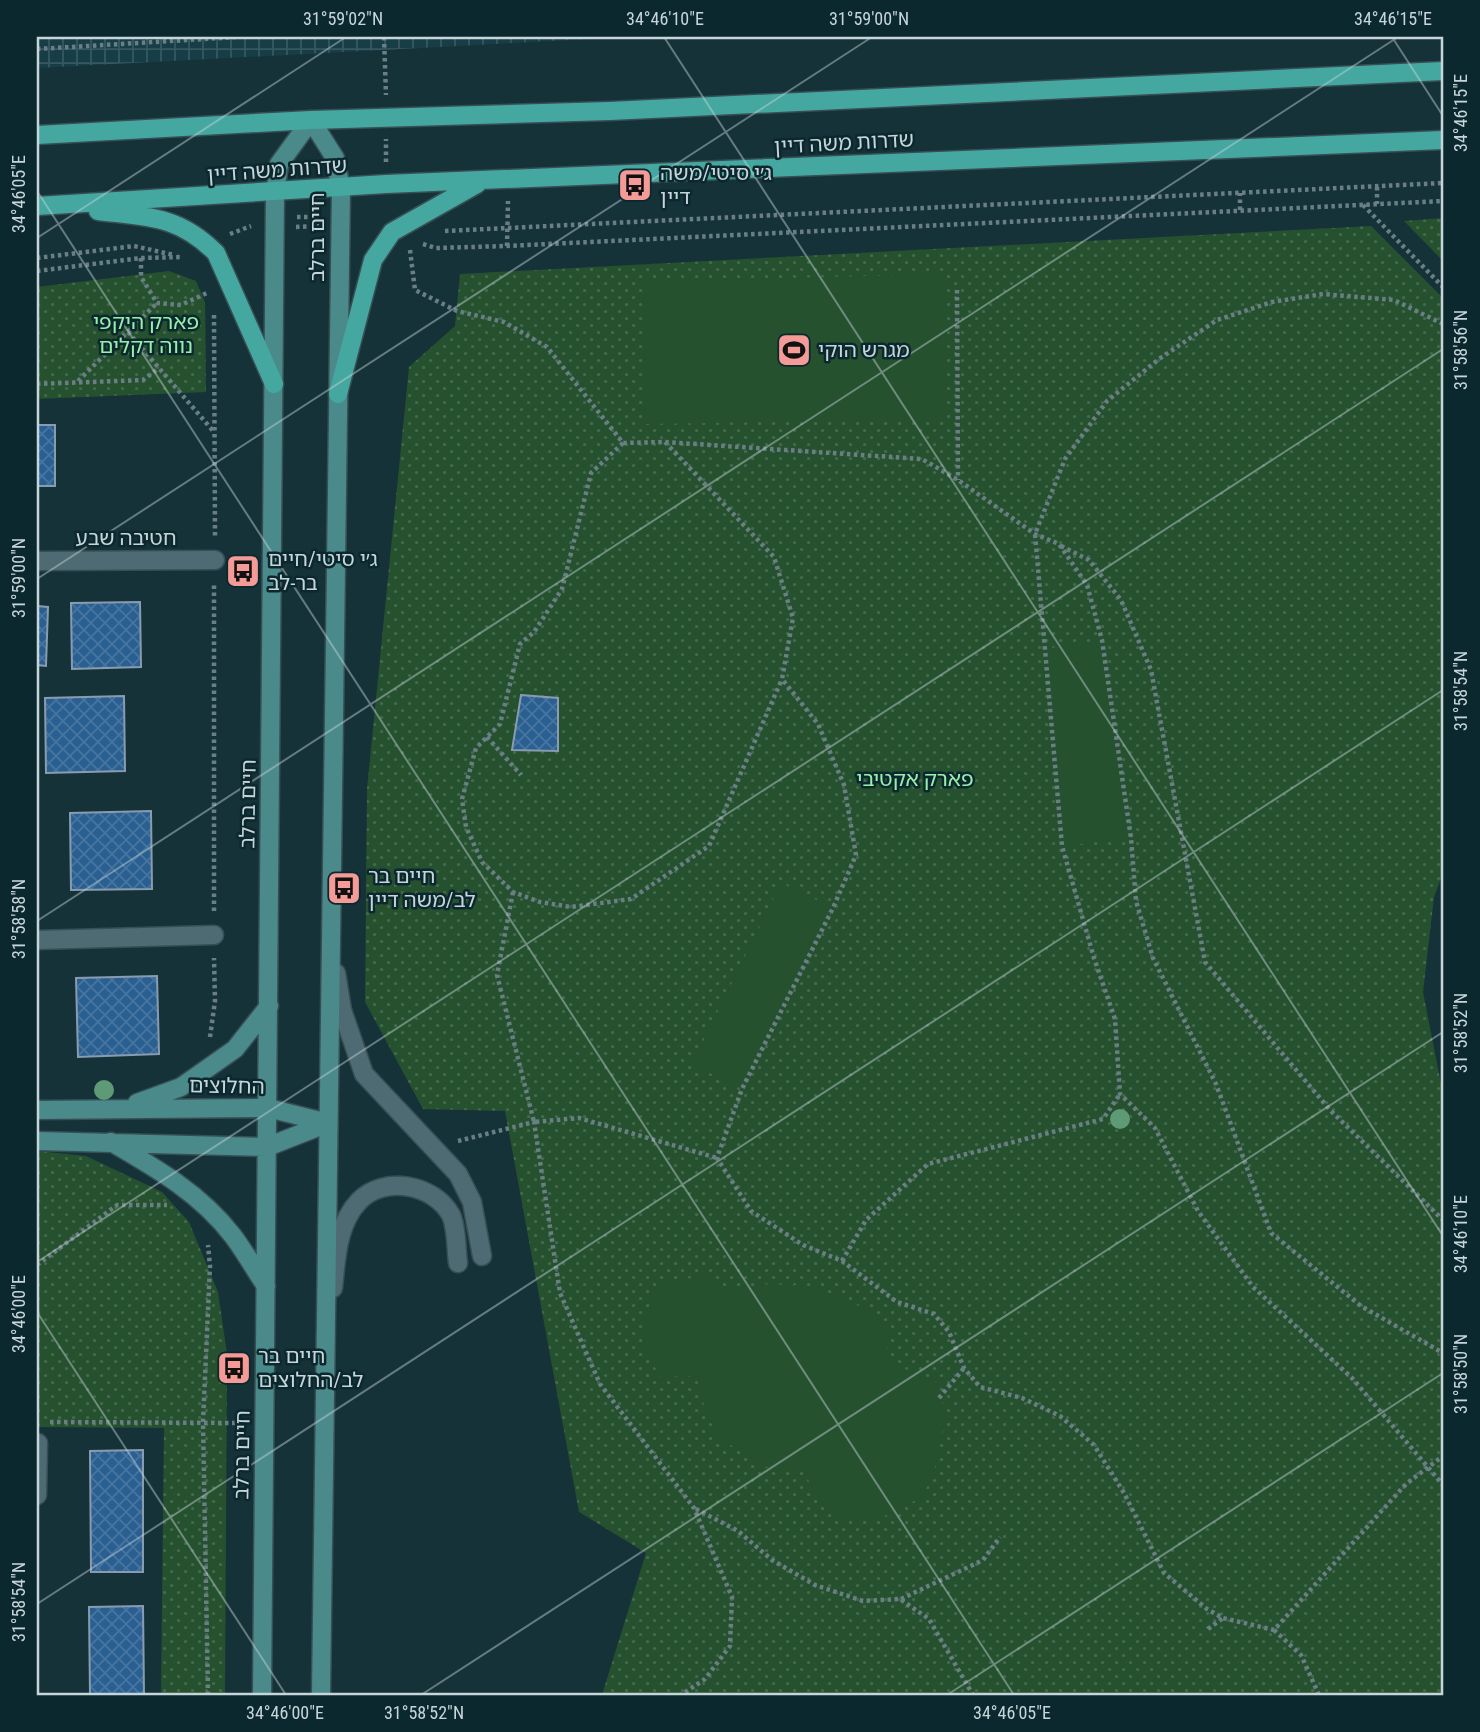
<svg xmlns="http://www.w3.org/2000/svg" width="1480" height="1732" viewBox="0 0 1480 1732" font-family="'Roboto Condensed','Noto Sans Hebrew',sans-serif">
<defs>
<pattern id="industrial-grid" width="8" height="8" patternUnits="userSpaceOnUse" patternTransform="scale(1.75)"><rect width="8" height="8" fill="#173d46"/><path d="M0 4h8M4 0v8" fill="none" stroke="#375860"/></pattern>
<pattern id="green-dots" width="8" height="8" patternUnits="userSpaceOnUse" patternTransform="scale(1.75)"><rect width="8" height="8" fill="#26512f"/><path d="M2 2h.1M6 6h.1" fill="none" stroke="#44694d" stroke-width="1.8" stroke-linecap="round"/></pattern>
<pattern id="building-cross-hatch" width="8" height="8" patternUnits="userSpaceOnUse" patternTransform="scale(1.75)"><rect width="8" height="8" fill="#2a5f91"/><path d="M0 0l8 8M0 8l8-8" fill="none" stroke="#4775a0"/></pattern>
</defs>
<rect width="100%" height="100%" fill="#163239"/>
<path fill="url(#industrial-grid)" d="M37,37h592l-592,31z"/>
<path fill="url(#green-dots)" d="M1443,218v43l-39,-40z
M1371,226l72,72v575l-9,24 -11,95 20,102v601h-841l44,-142 -67,-41 -74,-401 -82,-2 -58,-107 2,-213 42,-422 46,-41 5,-52z
M169,271l27,10 9,21 1,90 -169,7v-112z
M37,1151l49,5 76,36 27,30 29,70 9,62 -2,341h-64l3,-267 -127,-1z"/>
<path fill="#26512f" d="M944,274v145l-299,5 -2,-142z
M1102,640l29,198 -69,8 -17,-197z
M781,883l52,25 -91,181 -50,-25z
M709,1274l12,17 48,-7 40,2 65,26 15,23 -3,16 19,18 30,11 11,34 -12,59 -12,24 -47,24 -29,-1 -28,-22 -14,-26 -38,-5 -47,-29 -13,-25 -9,-34 -12,-4 -23,3c-26,-35 -21,-56 -3,-93z"/>
<path fill="url(#building-cross-hatch)" stroke="#899caf" stroke-width="2" d="M37,425h18v61h-18z
M140,602l1,65 -69,2 -1,-66z
M37,606l11,1 -2,59 -9,-1z
M521,695l37,3v53l-46,-1z
M124,696l1,75 -79,2 -1,-75z
M151,811l1,78 -81,1 -1,-77z
M157,976l2,78 -81,3 -2,-79z
M143,1450v122h-52l-1,-121z
M143,1606l1,89h-54l-1,-88z"/>
<g fill="none" stroke-linecap="round" stroke-linejoin="round">
<g stroke="#374e54" stroke-width="21">
<path id="lane" d="M336,973l6,37 22,64 94,100 14,28 10,54
M333,1288c3,-29 4,-64 26,-87 25,-26 75,-17 92,14 6,13 5,34 7,48"/>
</g>
<g stroke="#374e54" stroke-width="21">
<path id="street" d="M37,561l178,-1
M37,940l177,-5
M37,1495l1,-52"/>
</g>
<g stroke="#374e54" stroke-width="21">
<path id="secondary" d="M137,1103l44,-16 54,-38 34,-43
M37,1110l231,-2 60,15
M37,1141l230,6 61,-24
M111,1142c45,26 90,52 122,94 12,16 22,34 33,50
M262,1695l13,-1501 4,-30 32,-44 24,38 6,31 -20,1506"/>
</g>
<g stroke="#374e54" stroke-width="21">
<path id="primary" d="M37,135l274,-15 299,-9 833,-40
M37,206l349,-22 1057,-44
M98,211c50,6 80,4 118,42l58,131
M338,394l35,-134 19,-28 85,-48"/>
</g>
<path stroke="#697f85" stroke-width="4.5" stroke-dasharray="3.5 3.5" stroke-linecap="butt" d="M384,37l2,58
M37,49l201,-12
M386,162v-23
M1377,187v17
M1363,205l80,82
M1240,210v-17
M297,217h22
M296,227l23,-1
M445,231l998,-48
M230,234l21,-8
M423,244l13,4 71,-2 936,-45
M507,246l1,-45
M410,250l5,40 42,21 47,11 43,25 76,96 42,-1 257,17 36,21 77,54 24,10 28,41 15,55 29,198 5,63 17,57 63,126 55,149 90,73 82,47
M37,258l97,-12 40,9
M141,258v19l16,26 24,2 28,-13
M37,271l104,-13 41,-1
M957,290l1,190
M214,315l1,222
M1443,324l-49,-24 -71,-6 -51,8 -55,18 -58,39 -52,42 -42,58 -30,75 27,312 32,112 21,61 5,75 35,34 43,83 55,76 99,91 91,107
M128,332l86,100
M78,381l79,-78
M37,384l106,-4 16,-12
M665,442l109,115 19,61 -11,61 36,45 26,61 12,70 -23,53 -91,181 -25,69 34,53 52,34 39,16 55,41 37,12 15,18 15,36 16,19 42,11 38,18 34,29 30,48 40,80 43,36 16,9 51,12 132,-146 37,-28
M623,443l-32,30 -29,116 -28,43 -14,12 -20,80 -24,24 -14,51 4,28 16,35 31,30 27,10 31,5 60,-8 78,-53 73,-167
M1061,546l28,14 32,40 30,70 54,292 125,148 113,110
M487,737l34,38
M513,892l-16,83 37,147 45,-4 138,40
M214,911v-327
M210,1037l5,-36 -1,-43
M458,1141l76,-19 26,171 40,91 94,124 38,89 -2,49 -25,33 -24,16
M842,1261l24,-41 62,-56 175,-45 17,-25
M37,1265l80,-60h50
M939,1398l25,-30
M50,1422l191,1
M696,1509l42,22 34,29 43,25 48,16 37,-2 29,20 44,76
M901,1599l82,-39 17,-23
M1208,1629l15,-11
M1274,1630l27,25 18,40
M208,1695l-5,-273 7,-156 -2,-21"/>
<use href="#lane" stroke="#4e6b73" stroke-width="18"/>
<use href="#street" stroke="#4e6b73" stroke-width="18"/>
<use href="#secondary" stroke="#4a8a8a" stroke-width="18"/>
<use href="#primary" stroke="#45a8a0" stroke-width="18"/>
</g>
<g fill="#5e9a76">
<circle cx="104" cy="1090" r="10"/>
<circle cx="1120" cy="1119" r="10"/>
</g>
<path fill="none" stroke="#c6d5da" stroke-width="2" stroke-opacity="0.45" d="M664,37l779,1199M1392,37l51,79M37,191l977,1504M37,238l309,-201M37,579l835,-542M37,921l1361,-884M37,1262l1406,-913M37,1312l249,383M37,1604l1406,-914M421,1695l1022,-663M947,1695l496,-322"/>
<defs>
<g id="bus-square" transform="scale(1.75)"><rect x="-9" y="-9" width="18" height="18" rx="4" fill="#f59b97" stroke="#0c282f"/><path d="M-5-6H5V4H4V6H2V4H-2V6H-4V4H-5ZM-3.5-4V0h7V-4ZM-3.5 1.2v1.5H-2V1.2ZM2 1.2v1.5H3.5V1.2Z" fill="#111"/></g>
<g id="stadium-square" transform="scale(1.75)"><rect x="-9" y="-9" width="18" height="18" rx="4" fill="#f59b97" stroke="#0c282f"/><path d="M0-5a6.5 5 0 1 0 0 10a6.5 5 0 1 0 0-10ZM-3.5-1.8h7v3.6h-7Z" fill="#111"/></g>
</defs>
<g fill-rule="evenodd">
<use href="#bus-square" x="635" y="185"/>
<use href="#stadium-square" x="794" y="350"/>
<use href="#bus-square" x="243" y="571"/>
<use href="#bus-square" x="344" y="888"/>
<use href="#bus-square" x="234" y="1368"/>
</g>
<g text-anchor="middle" stroke-width="5" stroke-linejoin="round" paint-order="stroke">
<g font-size="21" fill="#c6d5da" stroke="#0c282f">
<text transform="translate(844 143) rotate(-3)" y="7">שדרות משה דיין</text>
<text transform="translate(277 170) rotate(-4)" y="7">שדרות משה דיין</text>
<text transform="translate(317 237) rotate(-90)" y="7">חיים ברלב</text>
<text x="126" y="545">חטיבה שבע</text>
<text transform="translate(248 804) rotate(-89)" y="7">חיים ברלב</text>
<text transform="translate(227 1086) rotate(1)" y="7">החלוצים</text>
<text transform="translate(242 1455) rotate(-89)" y="7">חיים ברלב</text>
</g>
<g font-size="21" fill="#c6d5da" stroke="#0c282f" text-anchor="start">
<text x="660" y="180">ג׳י סיטי/משה<tspan x="660" dy="24">דיין</tspan></text>
<text x="818" y="357">מגרש הוקי</text>
<text x="268" y="566">ג׳י סיטי/חיים<tspan x="268" dy="24">בר-לב</tspan></text>
<text x="368" y="883">חיים בר<tspan x="368" dy="24">לב/משה דיין</tspan></text>
<text x="258" y="1363">חיים בר<tspan x="258" dy="24">לב/החלוצים</tspan></text>
</g>
<g font-size="21" fill="#98efa8" stroke="#0c282f">
<text x="146" y="329">פארק היקפי<tspan x="146" dy="24">נווה דקלים</tspan></text>
<text x="915" y="786">פארק אקטיבי</text>
</g>
</g>
<rect width="1480" height="1732" fill="none" stroke="#0c282f" stroke-width="77"/>
<rect x="38" y="38" width="1404" height="1656" fill="none" stroke="#c6d5da" stroke-width="2.5"/>
<g font-size="18" text-anchor="middle" fill="#c6d5da">
<text x="343" y="25">31°59'02"N</text>
<text x="665" y="25">34°46'10"E</text>
<text x="869" y="25">31°59'00"N</text>
<text x="1393" y="25">34°46'15"E</text>
<text transform="translate(1461 113) rotate(-90)" y="6">34°46'15"E</text>
<text transform="translate(19 194) rotate(-90)" y="6">34°46'05"E</text>
<text transform="translate(1461 350) rotate(-90)" y="6">31°58'56"N</text>
<text transform="translate(19 578) rotate(-90)" y="6">31°59'00"N</text>
<text transform="translate(1461 691) rotate(-90)" y="6">31°58'54"N</text>
<text transform="translate(19 919) rotate(-90)" y="6">31°58'58"N</text>
<text transform="translate(1461 1033) rotate(-90)" y="6">31°58'52"N</text>
<text transform="translate(1461 1234) rotate(-90)" y="6">34°46'10"E</text>
<text transform="translate(19 1314) rotate(-90)" y="6">34°46'00"E</text>
<text transform="translate(1461 1374) rotate(-90)" y="6">31°58'50"N</text>
<text transform="translate(19 1602) rotate(-90)" y="6">31°58'54"N</text>
<text x="285" y="1719">34°46'00"E</text>
<text x="424" y="1719">31°58'52"N</text>
<text x="1012" y="1719">34°46'05"E</text>
</g>
</svg>
